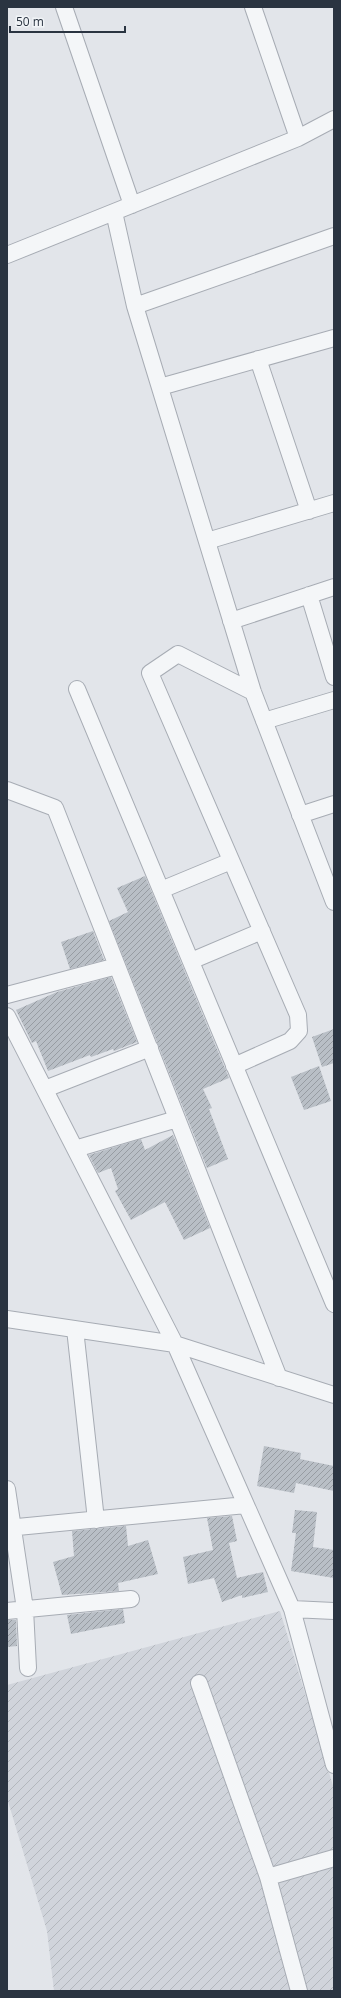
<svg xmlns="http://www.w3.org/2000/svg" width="341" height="1998" viewBox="0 0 341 1998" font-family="'Open Sans',sans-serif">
<defs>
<pattern id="industrial-furrows" width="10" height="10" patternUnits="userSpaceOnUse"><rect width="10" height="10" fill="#d0d4db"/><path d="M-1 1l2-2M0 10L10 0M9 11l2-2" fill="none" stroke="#b3b7bd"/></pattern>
<pattern id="building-hatch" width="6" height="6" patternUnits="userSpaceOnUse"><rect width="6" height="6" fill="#b9bfc6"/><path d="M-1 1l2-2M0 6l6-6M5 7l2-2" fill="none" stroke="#979ca2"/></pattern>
</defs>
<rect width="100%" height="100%" fill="#e2e5ea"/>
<path fill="url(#industrial-furrows)" d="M280,1611l54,178v202h-280l-7,-60 -40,-133v-113z"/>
<path fill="url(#building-hatch)" d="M145,876l84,202 -26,11 9,19 -3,1 19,50 -21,9 -98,-247 19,-9 -11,-24z
M93,931l11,29 -34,9 -9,-27z
M111,977l26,65 -23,9 -1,-2 -22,8 -1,-2 -42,16 -12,-30 -4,2 -16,-33 41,-18z
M334,1029v34l-12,4 -10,-30z
M319,1066l12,35 -27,9 -13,-33z
M173,1135l37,93 -26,12 -19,-38 -34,18 -16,-29 3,-2 -7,-21 -13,5 -9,-18 52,-16 4,11z
M264,1446l37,7 -1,6 34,7v25l-38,-8 -2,10 -37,-7z
M295,1510l22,2 -4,35 21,3v28l-43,-7 5,-38h-4z
M232,1516l5,25 -8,2 8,35 26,-6 5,20 -26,6v-3l-20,7 -8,-24 -26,6 -5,-27 30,-7 -6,-32z
M126,1526l2,20 20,-6 10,34 -40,9 1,8 -57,4 -9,-33 21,-6 -2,-25z
M123,1609l2,14 -54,11 -4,-19z
M7,1620h9l1,26 -10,1z"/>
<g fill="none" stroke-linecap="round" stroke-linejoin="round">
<g stroke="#a7acb4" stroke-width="18">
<path id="minor" d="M64,7l68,198
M253,7l45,131
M114,212l21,94 118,386 81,210
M7,255l291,-117 36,-19
M135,306l199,-70
M258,359l51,152
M160,387l174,-49
M207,541l127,-38
M309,595l25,82
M231,621l103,-34
M77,689l257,615
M264,721l70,-21
M7,790l48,18 224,570
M300,815l34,-11
M161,890l70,-29
M191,961l71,-30
M7,995l110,-29
M7,1016l168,328 117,265 42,156
M234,1066l56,-25 9,-10 -1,-16 -148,-342 28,-19 75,38
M45,1089l105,-41
M75,1149l102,-30
M7,1319l168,25 159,51
M75,1329l21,191
M7,1489l18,120 3,59
M7,1528l239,-23
M292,1609l42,2
M7,1611l124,-12
M199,1683l69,194 31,114
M268,1877l66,-19"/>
</g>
<use href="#minor" stroke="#f4f6f8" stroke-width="16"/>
</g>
<rect width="341" height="1998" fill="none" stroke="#2a3441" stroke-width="16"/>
<path d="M10 26v6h115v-6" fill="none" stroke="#2a3441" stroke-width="2"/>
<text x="16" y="26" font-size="12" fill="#2a3441" stroke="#f1f4f7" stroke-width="3" paint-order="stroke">50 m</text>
</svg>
